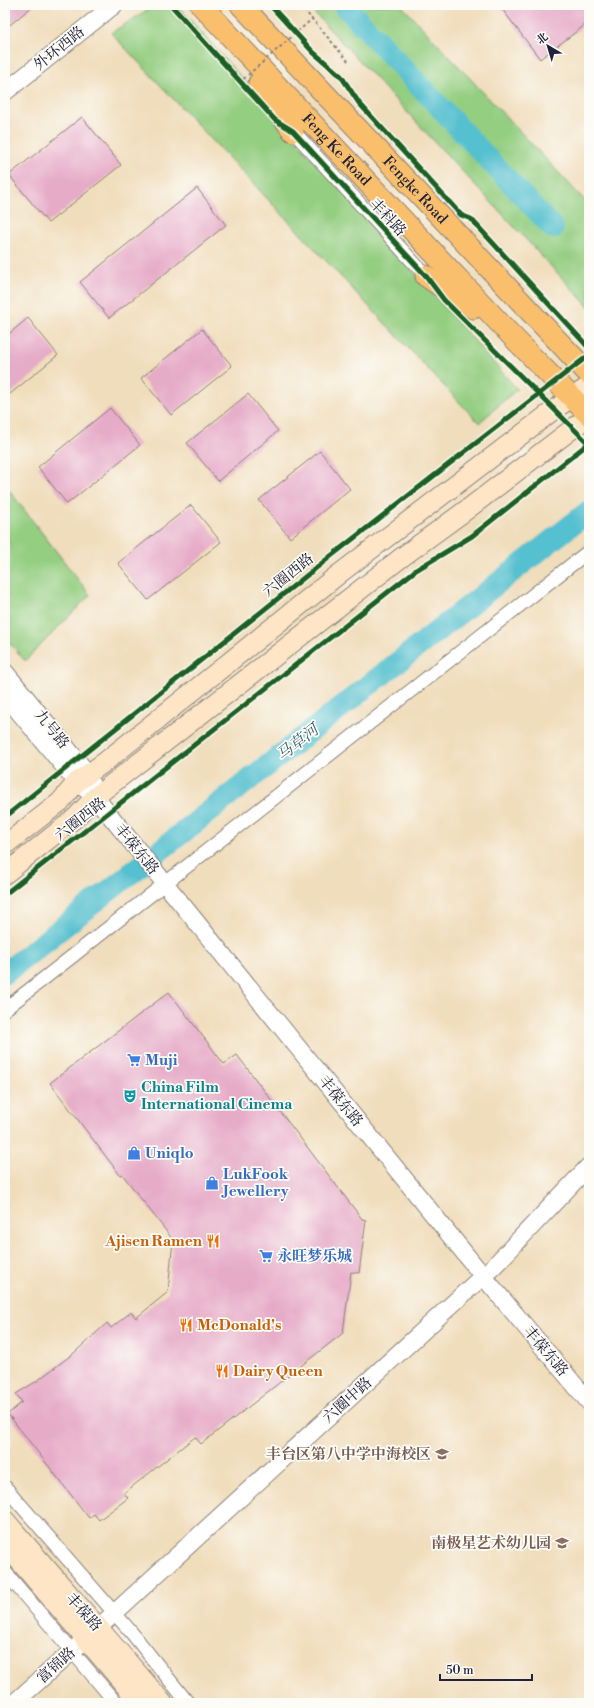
<svg xmlns="http://www.w3.org/2000/svg" width="594" height="1708" viewBox="0 0 594 1708" font-family="'Libre Bodoni','Noto Serif SC',serif">
<rect width="100%" height="100%" fill="#fdfcf7"/>
<filter id="ink" filterUnits="userSpaceOnUse"><feTurbulence type="fractalNoise" baseFrequency=".025" numOctaves="2"/><feDisplacementMap in="SourceGraphic" scale="8" xChannelSelector="R" yChannelSelector="G"/><feConvolveMatrix kernelMatrix="1 2 1 2 8 2 1 2 1" color-interpolation-filters="sRGB"/></filter>
<filter id="wash" filterUnits="userSpaceOnUse"><feTurbulence type="fractalNoise" baseFrequency=".012" numOctaves="4" result="noise"/><feDisplacementMap in="SourceGraphic" scale="16" xChannelSelector="R" yChannelSelector="G"/><feGaussianBlur stdDeviation="0.9" result="paint"/><feColorMatrix in="noise" values="0 0 0 0 0 0 0 0 0 0 0 0 0 0 0 0 0 1.4 0 .05"/><feComposite in="paint" operator="in"/></filter>
<g filter="url(#wash)">
<rect width="100%" height="100%" fill="#f0ddbb"/>
<path fill="#94ce81" stroke="#5b785e" d="M155,5h22l340,384 -38,34 -368,-390z
M307,5h94l188,200v102z
M5,485l85,110 -65,66 -20,-24z"/>
<g fill="none" stroke-linecap="round" stroke-linejoin="round">
<path stroke="#54c0cf" stroke-width="22" d="M344,5l209,223
M5,973l584,-462"/>
</g>
<g id="blocks">
<path fill="#e6abc7" d="M5,5h29l-29,24z
M499,5h90v17l-49,37z
M82,117l39,48 -73,58 -39,-48z
M197,188l29,37 -117,93 -29,-36z
M28,318l30,37 -53,43v-61z
M202,329l30,37 -61,49 -30,-37z
M248,394l30,37 -60,50 -31,-38z
M110,408l30,37 -73,59 -29,-37z
M320,451l30,38 -60,49 -31,-38z
M191,505l30,37 -73,58 -30,-37z
M169,992l55,72 13,-9 125,164 4,1 -7,53 -8,-1 -8,61 -142,111 -6,-7 -71,56 4,5 -29,22 -5,-6 -5,4 -81,-104 14,-12 -6,-8 21,-13 37,-28 33,-30 4,5 20,-16 5,6 32,-26 5,-52 -51,-66 -2,1 -70,-92z"/>
</g>
</g>
<g filter="url(#ink)">
<use href="#blocks" fill-opacity="0" stroke="#89807b" stroke-width="1"/>
<g fill="none" stroke-linecap="round" stroke-linejoin="round">
<g stroke="#89807b" stroke-width="15">
<path id="minor" d="M293,131l133,145
M5,1009l584,-458
M5,1487l126,145 57,71
M5,1572l111,131"/>
</g>
<g stroke="#89807b" stroke-width="19">
<path id="tertiary" d="M5,92l109,-87
M5,672l83,102 4,13
M5,695l72,87 18,15 388,479 106,126
M14,1703l84,-75 397,-363 94,-99"/>
</g>
<g stroke="#89807b" stroke-width="21">
<path id="secondary" d="M5,845l55,-43 17,-20 29,-21 233,-187 216,-165 34,-23
M5,874l70,-56 20,-21 307,-240 67,-49 120,-92
M5,1520c52,61 106,121 158,183
M5,1544l135,159"/>
</g>
<g stroke="#89807b" stroke-width="23">
<g id="primary">
<path id="s1" d="M201,5l307,327 81,83"/>
<path id="s2" d="M241,5l348,369"/>
<path d="M259,83l34,48"/>
<path d="M426,276l47,32"/>
</g>
</g>
<path stroke="#89807b" stroke-width="2" stroke-dasharray="3 3" stroke-linecap="butt" d="M300,5l12,14
M216,55l24,27"/>
<use href="#minor" stroke="#fff" stroke-width="13"/>
<use href="#tertiary" stroke="#fff" stroke-width="17"/>
<use href="#secondary" stroke="#fde5c5" stroke-width="19"/>
<use href="#primary" stroke="#f9bf6d" stroke-width="21"/>
<path stroke="#89807b" stroke-width="2" stroke-dasharray="3 3" stroke-linecap="butt" d="M275,125l-35,-43 72,-63 36,42"/>
<g stroke="#fdfcf7" stroke-width="8">
<path id="cycleway" d="M171,5l104,115 18,11 133,145 18,24 145,144
M270,5l43,47 28,24 18,27 102,112 10,4 118,129
M5,817l326,-261 258,-201
M5,894l411,-324 56,-34 117,-93"/>
</g>
<use href="#cycleway" stroke="#1b5e20" stroke-width="5"/>
</g>
</g>
<defs>
<g id="supermarket-bare" transform="scale(1.08)"><path d="M-6-5.5h2.5l.6 2H6L4.5 2H-2.5L-4.4-4H-6ZM-1.5 3.2a1.3 1.3 0 1 0 .1 0ZM3 3.2a1.3 1.3 0 1 0 .1 0Z" fill="#3f7fe0" stroke="#fdfcf7" stroke-width="2.5" paint-order="stroke"/></g>
<g id="theatre-bare" transform="scale(1.08)"><path d="M-5-5.5Q0-4 5-5.5V0Q5 5 0 6Q-5 5-5 0ZM-3.3-2.5H-1v1.5H-3.3ZM1-2.5H3.3v1.5H1ZM-2.8 1Q0 5.5 2.8 1Z" fill="#0f9aa8" stroke="#fdfcf7" stroke-width="2.5" paint-order="stroke"/></g>
<g id="shop-bare" transform="scale(1.08)"><path d="M-5-2.5h2.3a2.7 3.5 0 0 1 5.4 0H5L5.5 6h-11ZM-1.5-2.5h3a1.5 2.3 0 0 0-3 0Z" fill="#3f7fe0" stroke="#fdfcf7" stroke-width="2.5" paint-order="stroke"/></g>
<g id="restaurant-bare" transform="scale(1.08)"><path d="M-5-6h1v4h1v-4h1v4h1v-4h1v5L-1.5 .5V6h-2V.5L-5-1ZM5-6V6H3V1.5H1.5Q1.5-4 5-6Z" fill="#e8710a" stroke="#fdfcf7" stroke-width="2.5" paint-order="stroke"/></g>
<g id="school-bare" transform="scale(1.08)"><path d="M0-5L7-2L0 1L-7-2ZM-4 1L0 2.5L4 1V4Q0 6-4 4Z" fill="#8d6e63" stroke="#fdfcf7" stroke-width="2.5" paint-order="stroke"/></g>
</defs>
<g fill-rule="evenodd">
<use href="#supermarket-bare" x="134" y="1060"/>
<use href="#theatre-bare" x="130" y="1096"/>
<use href="#shop-bare" x="134" y="1153"/>
<use href="#shop-bare" x="212" y="1183"/>
<use href="#restaurant-bare" x="213" y="1241"/>
<use href="#supermarket-bare" x="266" y="1256"/>
<use href="#restaurant-bare" x="186" y="1325"/>
<use href="#restaurant-bare" x="222" y="1371"/>
<use href="#school-bare" x="442" y="1454"/>
<use href="#school-bare" x="562" y="1543"/>
</g>
<g text-anchor="middle" stroke-width="3.5" stroke-linejoin="round" paint-order="stroke">
<g font-size="15" fill="#22223b" stroke="#fdfcf7">
<text transform="translate(59 48) rotate(-39)" y="5">外环西路</text>
<text dy="5" stroke="none"><textPath href="#s1" startOffset="198">Feng Ke Road</textPath></text>
<text dy="5" stroke="none"><textPath href="#s2" startOffset="254">Fengke Road</textPath></text>
<text transform="translate(388 217) rotate(47)" y="5">丰科路</text>
<text transform="translate(288 575) rotate(-39)" y="5">六圈西路</text>
<text transform="translate(52 729) rotate(51)" y="5">九号路</text>
<text transform="translate(80 819) rotate(-38)" y="5">六圈西路</text>
<text transform="translate(137 849) rotate(51)" y="5">丰葆东路</text>
<text transform="translate(341 1101) rotate(51)" y="5">丰葆东路</text>
<text transform="translate(546 1351) rotate(50)" y="5">丰葆东路</text>
<text transform="translate(347 1400) rotate(-42)" y="5">六圈中路</text>
<text transform="translate(84 1612) rotate(48)" y="5">丰葆路</text>
<text transform="translate(56 1665) rotate(-42)" y="5">富锦路</text>
</g>
<g font-size="15" font-weight="bold" fill="#366cbe" stroke="#fdfcf7" text-anchor="start">
<text x="145" y="1065">Muji</text>
<text x="145" y="1158">Uniqlo</text>
<text x="223" y="1179">LukFook<tspan x="223" dy="17">Jewellery</tspan></text>
<text x="277" y="1261">永旺梦乐城</text>
</g>
<g font-size="15" font-weight="bold" fill="#0d838f" stroke="#fdfcf7" text-anchor="start">
<text x="141" y="1092">China Film<tspan x="141" dy="17">International Cinema</tspan></text>
</g>
<g font-size="15" font-weight="bold" fill="#c56008" stroke="#fdfcf7" text-anchor="start">
<text x="202" y="1246" text-anchor="end">Ajisen Ramen</text>
<text x="197" y="1330">McDonald's</text>
<text x="233" y="1376">Dairy Queen</text>
</g>
<g font-size="15" font-weight="bold" fill="#785e54" stroke="#fdfcf7" text-anchor="end">
<text x="431" y="1459">丰台区第八中学中海校区</text>
<text x="551" y="1548">南极星艺术幼儿园</text>
</g>
<g font-size="16" font-style="italic" fill="#366176" stroke="#fdfcf7">
<text transform="translate(297 742) rotate(-38)" y="6">马草河</text>
</g>
</g>
<rect width="594" height="1708" fill="none" stroke="#fdfcf7" stroke-width="20"/>
<g transform="translate(548 46) rotate(322)" stroke="#fdfcf7" stroke-width="3" paint-order="stroke">
<path d="M0-3L7 15L0 10L-7 15Z" fill="#22223b"/>
<text y="-6" font-size="11" font-weight="bold" text-anchor="middle" fill="#22223b">北</text>
</g>
<path d="M440 1674v6h92v-6" fill="none" stroke="#22223b" stroke-width="2"/>
<text x="446" y="1674" font-size="12" fill="#22223b" stroke="#fdfcf7" stroke-width="3" paint-order="stroke">50 m</text>
</svg>
